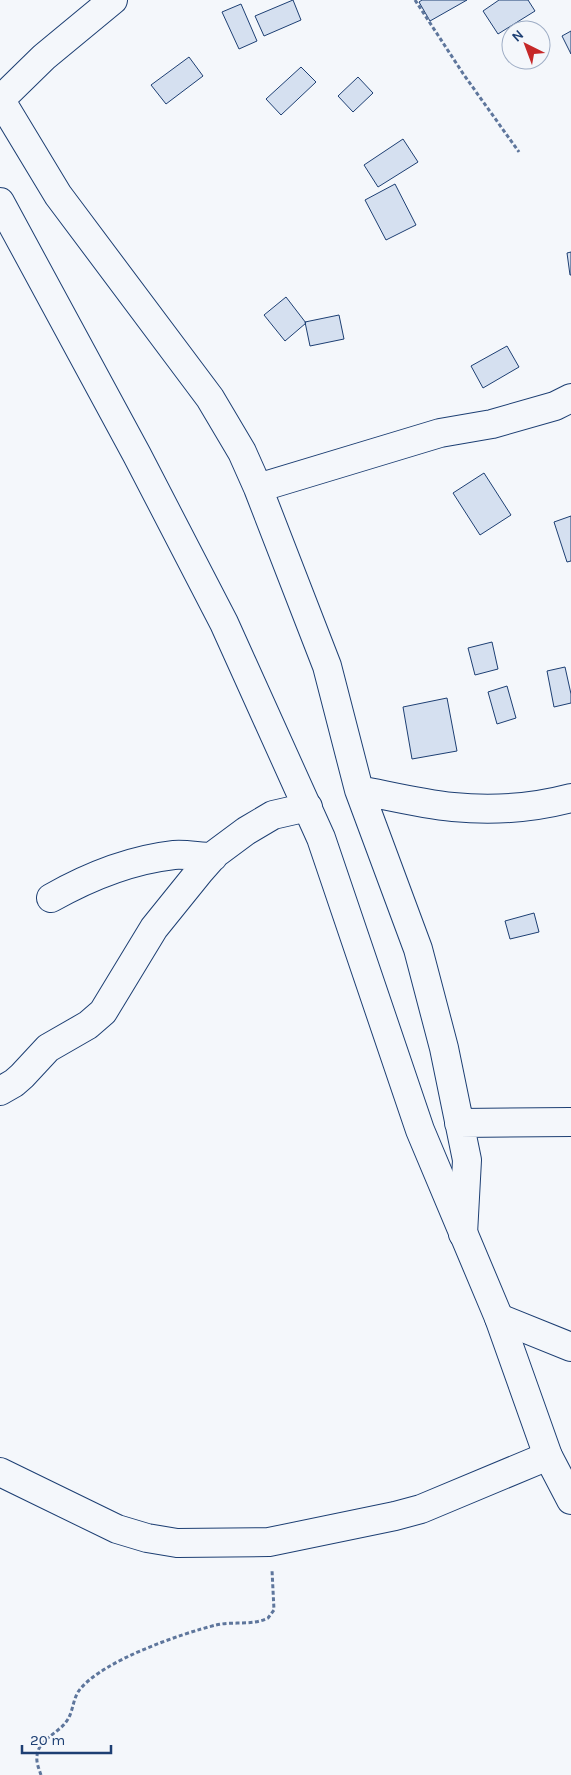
<svg xmlns="http://www.w3.org/2000/svg" width="571" height="1775" viewBox="0 0 571 1775" font-family="Karla,sans-serif">
<rect width="100%" height="100%" fill="#f4f7fb"/>
<path fill="#d5e0f0" stroke="#1d3f73" d="M293,0l8,20 -37,16 -9,-20z
M422,0h45l-37,21 -11,-19z
M499,0h29l7,11 -37,23 -15,-23z
M241,4l16,37 -18,8 -17,-37z
M571,31v23l-9,-18z
M189,57l14,19 -37,28 -15,-19z
M301,67l15,15 -35,33 -15,-16z
M358,77l15,16 -20,19 -15,-16z
M403,139l15,23 -40,25 -14,-22z
M395,184l21,41 -30,15 -21,-40z
M571,252v23h-1l-3,-22z
M286,297l20,26 -21,18 -21,-26z
M339,315l5,24 -34,7 -5,-24z
M507,346l12,21 -36,21 -12,-22z
M484,473l27,42 -31,20 -27,-42z
M571,516v45l-4,1 -13,-40z
M492,642l6,27 -23,6 -7,-27z
M565,667l6,27v9l-17,4 -7,-36z
M507,686l9,32 -19,6 -9,-32z
M447,698l10,53 -45,8 -9,-52z
M534,913l5,19 -29,7 -5,-18z"/>
<g fill="none" stroke-linecap="round" stroke-linejoin="round">
<g stroke="#1d3f73" stroke-width="30">
<path id="minor" d="M0,99l58,96 152,203 32,54 16,36 69,178 32,124 59,159 26,99 23,112 -4,74
M0,100l44,-43 69,-57
M258,488l182,-55 52,-9 63,-18 16,-8
M359,790c31,6 63,14 94,17 40,4 80,1 118,-9
M51,898c39,-22 78,-38 123,-43 13,-1 26,2 39,2
M0,1091l14,-8 8,-7 26,-28 40,-23 15,-13 51,-84 46,-57 15,-17 31,-23 27,-16 35,-8
M459,1123l112,-1
M499,1318l72,29
M0,1472l117,57 30,9 30,5 92,-1 126,-26 26,-7 127,-53"/>
</g>
<g stroke="#1d3f73" stroke-width="30">
<path id="major" d="M0,202l137,253 87,168 97,215 99,292 79,188 49,138 23,44"/>
</g>
<path stroke="#5e769c" stroke-width="3" stroke-dasharray="4 2.5" stroke-linecap="butt" d="M415,0l49,75 55,77
M41,1775c-2,-6 -5,-13 -4,-19 1,-16 20,-22 29,-34 8,-10 6,-24 15,-34 24,-28 99,-54 135,-63 17,-4 36,1 52,-7l6,-8 -2,-40"/>
<use href="#minor" stroke="#f4f7fb" stroke-width="28"/>
<use href="#major" stroke="#f4f7fb" stroke-width="28"/>
</g>
<g transform="translate(526 45) rotate(318)"><circle r="24" fill="#f4f7fb" stroke="#9eadc5"/>
<path d="M0-4L9 19L0 12L-9 19Z" fill="#c62828"/>
<text y="-8" font-size="14" font-weight="bold" text-anchor="middle" fill="#1d3f73">N</text>
</g>
<path d="M22 1745v8h89v-8" fill="none" stroke="#1d3f73" stroke-width="2.5"/>
<text x="30" y="1745" font-size="15" fill="#1d3f73" stroke="#f4f7fb" stroke-width="4" paint-order="stroke">20 m</text>
</svg>
